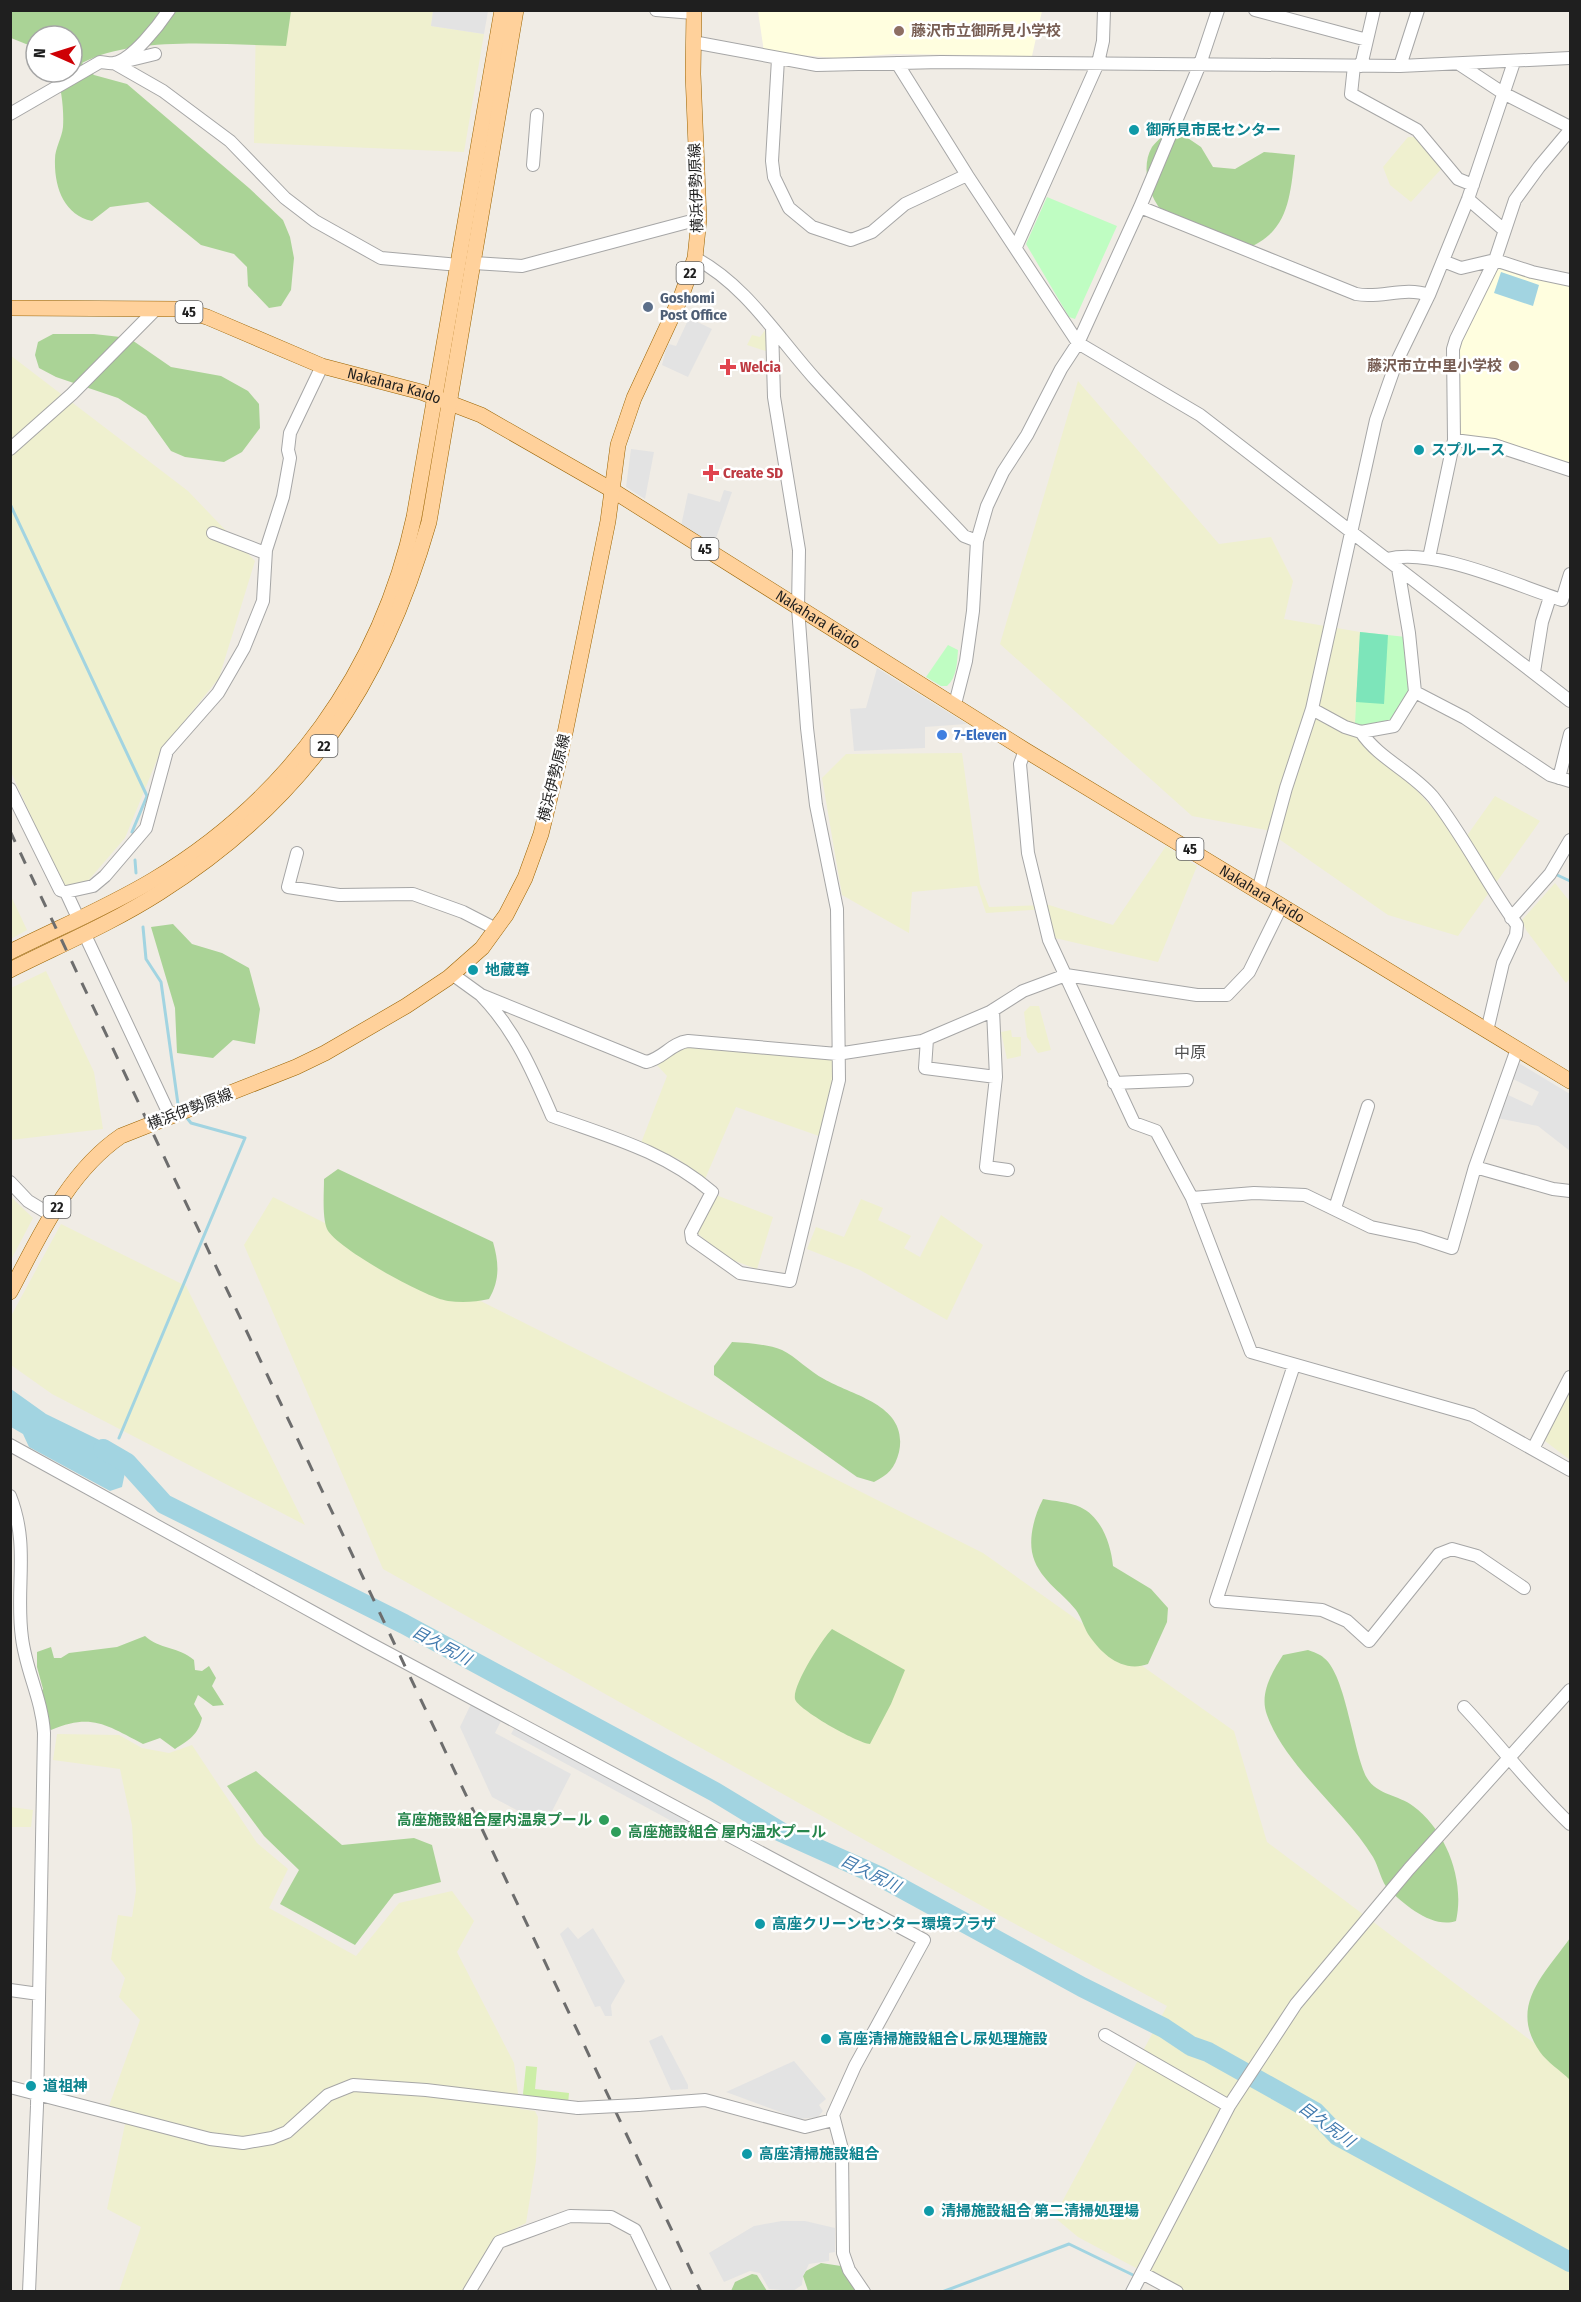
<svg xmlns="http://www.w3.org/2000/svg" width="1581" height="2302" viewBox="0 0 1581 2302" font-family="'Fira Sans Condensed','Noto Sans JP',sans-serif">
<rect width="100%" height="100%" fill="#f0ece5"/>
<path fill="#fffedf" d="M758,11h284l-10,45 -138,-2 -58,4 -72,-6z
M1504,268l23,9 43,9v180l-110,-28 -4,-90 40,-78z"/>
<path fill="#eff0cf" d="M256,11h177l-2,15 53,8 -20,118 -210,-9z
M1408,137h7l29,29 -33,36 -21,-17 -7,-18z
M766,329l3,23 -22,-7 5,-10 8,2z
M10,355l178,136 67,70 -36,117 -58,72 -36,88 -38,44 -24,5 -52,-115z
M1078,381l141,163 52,-7 22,44 -9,38 76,13 -5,95 28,25 62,70 16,22 34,-48 45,25 -82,115 -70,-21 -122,-85 -74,-14 -192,-172z
M962,753l18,131 9,23 60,-2 64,20 53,-79 31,20 -39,96 -103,-24 -8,-29 -61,4 -9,-27 -65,6 -3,41 -67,-38 -20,-117 24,-24z
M1555,883l15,19v76l-4,5 -40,-53 -4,-10z
M11,896l16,34 -16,9h-1z
M46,971l48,101 9,57 -92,11v-152z
M1030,1006h9l12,44 -13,3 -11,-16 -3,-25z
M1011,1030l1,7h9v19l-14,3 -6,-27z
M680,1046l153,13 3,13 -16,63 -1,1 -83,-29 -31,72 -27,-20 -37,-16 26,-67 -11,-12z
M716,1195l57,22 -16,52 -30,-11 -30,-25z
M11,1197l22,21 -22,42z
M273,1197l710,356 251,178 33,111 303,228v221h-391l-101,-54 -24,-20 113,-211 -185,-100 -599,-337 -139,-324z
M861,1199l22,9 -5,12 33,16 -7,12 16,9 21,-42 42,30 -36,75 -87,-50 -53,-21 9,-22 28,10z
M61,1224l125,62 119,239 -253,-131 -41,-29v-49z
M1569,1389l1,1v70l-25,-19z
M57,1734l62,1 23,13 27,5 23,-8 65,98 31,26 -19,39 87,48 43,-53 53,-12 22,30 -17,31 57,111 6,46 15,2 3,6 -2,44 -10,62 -30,15 -34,53h-343l22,-64 -34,-18 20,-94 -18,-9 31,-86 -21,-23 6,-19 -14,-19 7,-44 14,2 4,-26 -4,-66 -12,-56 -67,-9z
M11,1807l22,3 -2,17h-20z"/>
<path fill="#cceea7" d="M526,2066l11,1 -2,22 34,4 -1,11 -42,-5 -3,-5z"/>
<path fill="#aad396" d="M10,11h281l-5,35c-59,-1 -152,-11 -204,17l12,12 33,9 122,104 34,32 7,17 4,21 -3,32 -10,16 -12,2 -21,-22 -1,-19 -13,-13 -33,-9 -53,-43 -38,5 -18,14c-28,-6 -38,-34 -37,-62 0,-11 7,-21 8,-32 1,-16 -1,-40 -8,-55h17v-36h-36v12l-25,-10z
M1173,128l28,19 12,20 22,2 29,-17 31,3c-5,42 -6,79 -52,95 -18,-8 -64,-24 -77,-35 -17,-15 -26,-48 -14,-68 5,-7 14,-13 21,-19z
M53,334h41l35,4 42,29 50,9 27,15 11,13 1,24 -18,24 -18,10 -39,-5 -14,-6 -25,-35 -28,-18 -62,-21 -17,-9 -4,-13 3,-13z
M173,924l19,20 30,9 27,15 11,41 -5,35 -22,-4 -20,18 -36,-5 -2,-45 -24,-81z
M338,1169l155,73c6,21 7,38 -4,57 -13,3 -27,4 -41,2 -22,-3 -112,-53 -121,-72 -5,-12 -3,-37 -3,-50z
M732,1342c16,1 35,2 50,8 13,6 28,22 42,29 29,17 85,26 75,73 -4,16 -11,23 -25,30l-17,-5 -143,-102v-9z
M1043,1499c11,2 26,3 37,8 22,10 31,38 33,59l38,23 17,19 -1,14 -19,42c-25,9 -46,-9 -60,-30 -4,-7 -7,-17 -12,-24 -15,-19 -39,-32 -44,-58 -3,-17 3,-38 11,-53z
M832,1629l73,41 -14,34 -21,40c-13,-1 -73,-35 -75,-45 -3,-13 27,-60 37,-70z
M145,1636c14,13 34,11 49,24l1,10 7,1 7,-5 7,12 -4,8 12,19 -11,1 -15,-11 -4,9 8,14c-4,17 -13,22 -27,31l-15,-11 -17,6c-37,-19 -51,-31 -92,-14l-8,-7 -6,-26 6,-8 -6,-22v-15l14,-5 3,11h7l8,-5 48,-6z
M1308,1650c5,2 12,4 16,8 22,17 29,94 43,120 10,17 32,17 46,28 34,25 52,75 43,115 -23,8 -51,-16 -67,-31 -8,-8 -10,-23 -16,-33 -28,-46 -88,-91 -106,-142 -8,-21 5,-43 16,-60z
M256,1771l86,74 72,-7 18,7 9,37 -47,12 -39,51 -75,-41 19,-34 -35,-34 -37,-50z
M1570,1938v142c-9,-9 -23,-18 -30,-28 -32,-46 4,-77 30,-114z
M821,2263l20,3 17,25h-50l-5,-15 3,-5z
M752,2274l5,1 10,16h-36l4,-9z"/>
<path fill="#bffdc2" d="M1047,197l70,29 -42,93 -6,-2 -43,-73z
M1360,632l46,5 3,58 -18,28 -34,4 -2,-4z
M948,645l10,5c-1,13 -1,27 -11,36h-6l-15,-9z"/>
<path fill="#7de5ba" d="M1360,632l28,3 -4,69 -28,-2z"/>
<path fill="#e3e3e3" d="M433,11h55l-4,23 -53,-8z
M689,318l23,11 -24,48 -26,-12 4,-16 3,-5 7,2z
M631,449l23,3 -9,47 -19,-12z
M724,490l8,2 -18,52 -33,-18 7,-33 32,9z
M877,668l90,56 -42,3v21l-71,3 -4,-42 16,-1z
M1517,1062l53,32v57l-32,-25 -41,-8 9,-24 26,12 7,-14 -26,-13z
M471,1704l31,15 -7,14 76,41 -26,51 -53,-28 -32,-70z
M516,1725l179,98 -5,8 -179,-97z
M568,1927l10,12 15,-11 32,53 -14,24 1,11h-7l-5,-10 -5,1 -35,-73z
M662,2035l26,50v4l-17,1 -22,-49z
M794,2061l32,38 -7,6 4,6 -5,6 -19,2 -73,-27z
M782,2221h23l30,7v24l-6,1v8l-20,3 -6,12 -1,9 -9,6 -24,-2 -9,-16 -10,-2 -26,11 -15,-29 45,-27z"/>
<path fill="#a2d4e1" d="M1501,272l38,13 -6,21 -39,-13z
M11,1389l35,25 78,38 3,11 -5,24 -12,4 -81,-44 -6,-13 -12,-7z"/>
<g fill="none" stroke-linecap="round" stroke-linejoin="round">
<path stroke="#a2d4e1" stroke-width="3" d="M10,504l137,292 -15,36
M135,860l1,13
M1555,874l15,7
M143,927l3,32 15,23 17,122
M119,1438l126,-300 -54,-15 -4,-5
M942,2292l127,-48 64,31"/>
<path stroke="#a2d4e1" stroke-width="20" d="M103,1449l24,14 37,41 240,120 311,168 66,40 98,44 203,111 82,41 27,18 17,6 107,60 23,24 232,126"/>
<g stroke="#a6a6a6" stroke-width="14">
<path id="minor" d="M656,10l38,3
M1255,10l112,30
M693,42l124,23 124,-3 459,4 170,-8
M778,59l-6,102 2,16 15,31 23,19 39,13 21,-8 33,-28 62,-29
M114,63l49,28 67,50 55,57 30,23 66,37 78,7
M118,63l37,-9
M897,63l70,112 111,168 122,72 370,286
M1459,64l44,29 67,34
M1354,66l-3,28 66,36 41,49 15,6
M1361,66l13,-56
M1400,66l18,-56
M10,114l90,-52c4,0 10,2 14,1 18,-3 45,-38 55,-53
M533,165l4,-50
M1468,199l36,31
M1140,207l216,87c25,5 48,-8 73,1
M1016,247l82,-184 5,-22 1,-31
M695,258c51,27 83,80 121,122 49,53 99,104 148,156l13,5
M1443,261l18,7 34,-8 37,12 38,8
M474,263l48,3 177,-47
M1454,440l40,5 76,25
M10,449l62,-55 85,-86
M213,533l52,20
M1429,558l25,-118 -1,-91 3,-10 39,-79 20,-60 24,-33 31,-37
M1387,559c48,-12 128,26 175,41l8,-26
M1534,672l8,-50 8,-25
M1415,692l50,26 85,57 20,6
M955,704l11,-43 7,-50 4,-70 10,-35 16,-34 24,-37 34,-66 17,-26 62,-136 60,-143 18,-54
M1312,709l33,18 16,5c18,27 50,39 72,65 31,39 54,87 84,128l-1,10 -13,28 -16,68
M1361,732l33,-6 21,-34 -6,-59 -11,-65
M1025,750l-5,14 8,89 21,87 85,183 22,8 36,67 59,154 221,63 98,55
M1559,778l11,-44
M10,789l50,101 6,2 12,26
M297,853l-9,34 51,8 74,-1 50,18 33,17
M1258,891l28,-103 26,-79 64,-289 20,-57 33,-68 39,-96 46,-137
M66,892l27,-6 12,-10 41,-48 21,-77 51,-58 26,-45 19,-47 3,-51 17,-53 7,-39 -2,-8 2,-17 32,-67
M1511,918l39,-44 20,-34
M85,935l85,181
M452,974l29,21 165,67c17,-3 25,-19 42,-21l149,13 85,-13 68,-29 33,-21 43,-16 131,20h30l22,-23 32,-65
M481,995c34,35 52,77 71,121 58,21 112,35 160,76l-21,40 1,7 48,34 50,8 49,-201 -2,-171 -21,-104 -9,-77 -9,-120 1,-58 -25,-153 -2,-70
M993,1010l3,67 -10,90 22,3
M927,1039l-2,29 71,9
M1114,1083l73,-3
M1475,1167l78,22 17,2
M10,1182l18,19 23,14
M1192,1198l62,-5 51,2 66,32 48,10 33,11 23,-81 42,-118
M1335,1208l33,-102
M1294,1365l-78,236 106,9 25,11 22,20 70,-87 13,-5 25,7 47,32
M10,1445l359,198 555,297 -69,126 -22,49 9,34 1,104 6,17 15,22
M1533,1449l37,-72
M10,1496c20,50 5,92 12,142 4,33 20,61 22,95l-7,373 -8,186
M1464,1707c36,38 68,81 106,117
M10,1990l29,4
M1105,2035l124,71
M10,2087l200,52 33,4 29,-5 15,-6 41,-37 25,-10 73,5 152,18
M638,2105l67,-5 100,27 28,-7
M1142,2273l35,19
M469,2292l30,-50 71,-26 41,1 24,13 30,62
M1132,2292l97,-186 67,-102 113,-135 161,-179"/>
</g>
<g stroke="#9a6300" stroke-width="16">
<g id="major">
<path id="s1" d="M10,308l169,1 28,8 115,49 99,26 60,23 131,75 413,260 545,331"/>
<path d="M10,952c48,-24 98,-45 143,-72 135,-81 228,-209 261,-363l88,-507"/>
<path d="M10,970c50,-25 102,-47 149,-77 145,-92 223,-207 270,-371l87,-512"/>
<path d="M10,1292c30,-56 57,-119 111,-156l175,-69 29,-14 81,-47 42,-28 34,-30 24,-33 19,-37 16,-44 21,-86 46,-227 10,-76 16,-47 47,-101 14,-39 4,-39 -6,-145 1,-64"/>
</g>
</g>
<use href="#minor" stroke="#fff" stroke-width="12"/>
<use href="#major" stroke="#ffd19b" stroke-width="15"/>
<path stroke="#6d6d6d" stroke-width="3" stroke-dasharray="12 12" stroke-linecap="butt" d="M10,831l691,1461"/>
<g stroke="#a6a6a6" stroke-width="14" stroke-linecap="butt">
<path id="minor-bridge" d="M578,2108l60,-3"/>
</g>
<use href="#minor-bridge" stroke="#fff" stroke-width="12"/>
</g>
<g fill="#8d6e63" stroke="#fff" stroke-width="2">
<circle cx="899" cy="31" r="6"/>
<circle cx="1514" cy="366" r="6"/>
</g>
<g fill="#0f9aa8" stroke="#fff" stroke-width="2">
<circle cx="1134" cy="130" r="6"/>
<circle cx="1419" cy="450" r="6"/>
<circle cx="473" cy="970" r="6"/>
<circle cx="760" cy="1924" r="6"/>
<circle cx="826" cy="2039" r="6"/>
<circle cx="31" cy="2086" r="6"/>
<circle cx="747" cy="2154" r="6"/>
<circle cx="929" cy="2211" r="6"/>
</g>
<circle fill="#5c6f8a" stroke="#fff" stroke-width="2" cx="648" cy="307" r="6"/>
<g fill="#e0444e" stroke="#fff" stroke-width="2">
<path d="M725 358h6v6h6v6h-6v6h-6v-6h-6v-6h6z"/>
<path d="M708 464h6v6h6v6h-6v6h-6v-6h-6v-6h6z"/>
</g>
<circle fill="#3f7fe0" stroke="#fff" stroke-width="2" cx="942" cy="735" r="6"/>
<g fill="#2e9e5b" stroke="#fff" stroke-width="2">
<circle cx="604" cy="1820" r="6"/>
<circle cx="616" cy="1832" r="6"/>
</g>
<g text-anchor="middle" stroke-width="5" stroke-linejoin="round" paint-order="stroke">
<g fill="#fff" stroke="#626262" stroke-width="1.5">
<rect x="676.5" y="262" width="27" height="22" rx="4.5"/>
<rect x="175.5" y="301" width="27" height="22" rx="4.5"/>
<rect x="691.5" y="538" width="27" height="22" rx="4.5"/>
<rect x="310.5" y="735" width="27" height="22" rx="4.5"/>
<rect x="1176.5" y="838" width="27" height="22" rx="4.5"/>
<rect x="43.5" y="1196" width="27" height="22" rx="4.5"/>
</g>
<g font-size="14" font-weight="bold" fill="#1f1f1f">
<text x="690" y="278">22</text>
<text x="189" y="317">45</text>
<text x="705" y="554">45</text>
<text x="324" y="751">22</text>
<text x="1190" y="854">45</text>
<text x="57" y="1212">22</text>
</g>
<g font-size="15" font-weight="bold" fill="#785e54" stroke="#fff" text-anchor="start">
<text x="911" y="36">藤沢市立御所見小学校</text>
<text x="1502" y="371" text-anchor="end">藤沢市立中里小学校</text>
</g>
<g font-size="15" font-weight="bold" fill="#0d838f" stroke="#fff" text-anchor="start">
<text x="1146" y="135">御所見市民センター</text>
<text x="1431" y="455">スプルース</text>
<text x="485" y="975">地蔵尊</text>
<text x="772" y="1929">高座クリーンセンター環境プラザ</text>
<text x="838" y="2044">高座清掃施設組合し尿処理施設</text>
<text x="43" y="2091">道祖神</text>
<text x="759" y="2159">高座清掃施設組合</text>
<text x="941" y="2216">清掃施設組合 第二清掃処理場</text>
</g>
<g font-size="15" fill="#1f1f1f" stroke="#fff">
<text transform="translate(696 188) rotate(-92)" y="5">横浜伊勢原線</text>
<text dy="5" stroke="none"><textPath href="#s1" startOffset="398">Nakahara Kaido</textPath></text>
<text dy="5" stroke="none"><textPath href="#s1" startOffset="884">Nakahara Kaido</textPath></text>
<text transform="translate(554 778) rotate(-76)" y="5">横浜伊勢原線</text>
<text dy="5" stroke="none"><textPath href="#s1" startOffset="1406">Nakahara Kaido</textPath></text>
<text transform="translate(190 1109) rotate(-21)" y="5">横浜伊勢原線</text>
</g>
<g font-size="15" font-weight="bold" fill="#4e5e75" stroke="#fff" text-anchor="start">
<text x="660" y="303">Goshomi<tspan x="660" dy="17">Post Office</tspan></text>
</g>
<g font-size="15" font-weight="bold" fill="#be3a42" stroke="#fff" text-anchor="start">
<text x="740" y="372">Welcia</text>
<text x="723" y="478">Create SD</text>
</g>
<g font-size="15" font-weight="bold" fill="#366cbe" stroke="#fff" text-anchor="start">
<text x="954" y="740">7-Eleven</text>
</g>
<g font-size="15" font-weight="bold" fill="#27864d" stroke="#fff" text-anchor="end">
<text x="592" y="1825">高座施設組合屋内温泉プール</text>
<text x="628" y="1837" text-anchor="start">高座施設組合 屋内温水プール</text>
</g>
<g font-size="16" fill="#525252" stroke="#fff">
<text x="1190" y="1058">中原</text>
</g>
<g font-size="16" font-style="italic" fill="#417aae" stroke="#fff">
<text transform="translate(442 1645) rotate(28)" y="6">目久尻川</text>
<text transform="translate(871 1873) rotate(26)" y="6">目久尻川</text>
<text transform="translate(1327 2124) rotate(36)" y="6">目久尻川</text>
</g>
</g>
<rect width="1581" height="2302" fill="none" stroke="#1f1f1f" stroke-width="24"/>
<g transform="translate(54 54) rotate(273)"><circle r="28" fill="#ffffff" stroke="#a5a5a5" stroke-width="1.5"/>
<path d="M0-4.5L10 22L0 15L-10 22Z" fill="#ce0005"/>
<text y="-9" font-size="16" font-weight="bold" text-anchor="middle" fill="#1f1f1f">N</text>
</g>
</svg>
